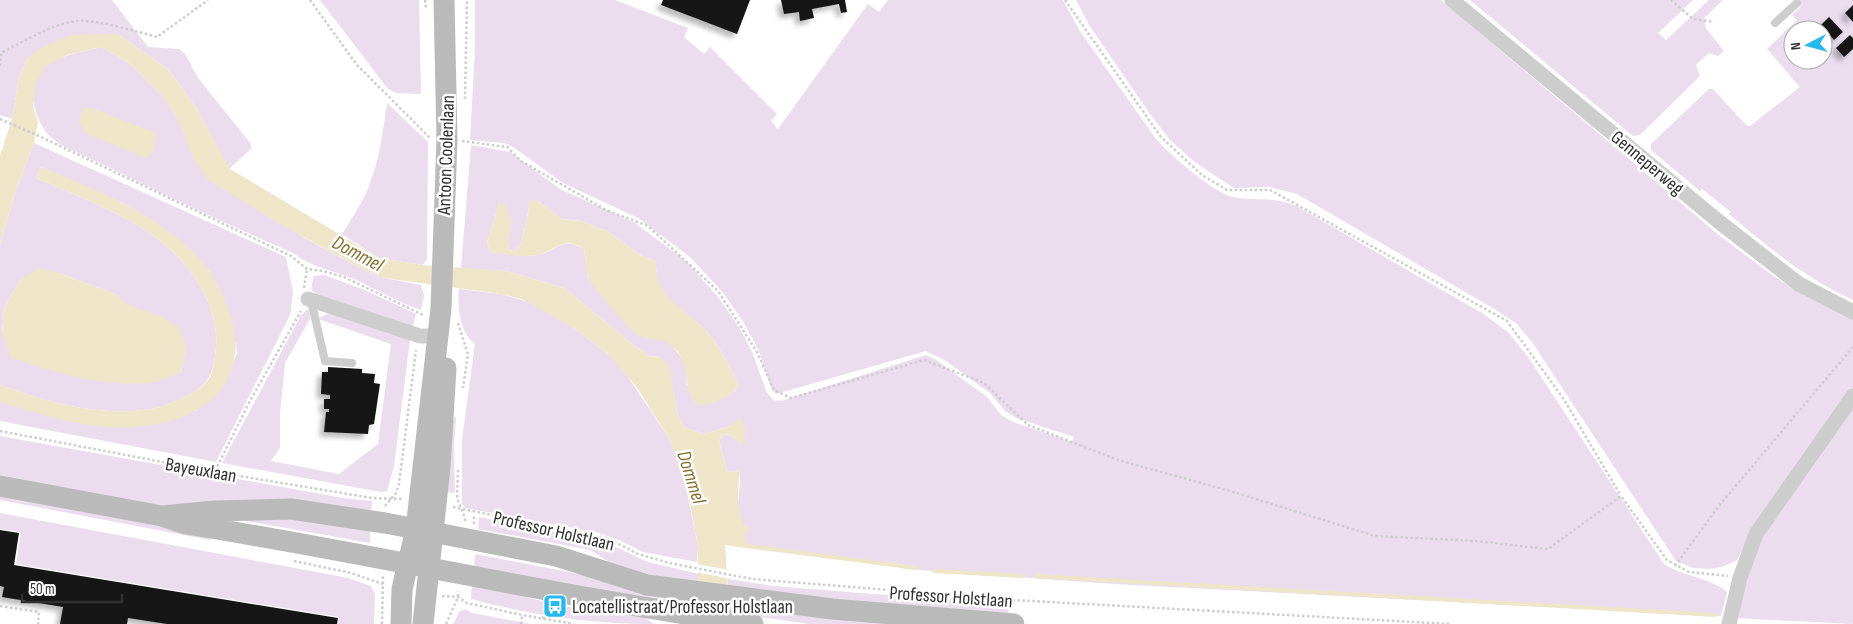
<svg xmlns="http://www.w3.org/2000/svg" width="1853" height="624" viewBox="0 0 1853 624" font-family="'Sofia Sans Condensed',sans-serif">
<defs>
<filter id="shadow"><feDropShadow dx="-4.5" dy="4.5" stdDeviation="2.5" flood-color="#0004"/></filter>
</defs>
<rect width="100%" height="100%" fill="#fff"/>
<path fill="#ebddee" fill-rule="evenodd" d="M0,0h112l36,47 31,2 6,5 13,24 53,66v5l-22,20 -32,-60 -28,-39 -51,-36 -91,24 -8,20 -7,41 -12,-4z
M320,0h99l2,94 -25,-1 -8,-4z
M475,0h140l73,28 -4,9 20,17 6,-7 67,67 -6,7 7,8 90,-125 11,8 9,-12h175l16,30 77,109c13,15 59,55 77,58 24,5 40,-2 65,10l184,106 26,19 20,25 136,207c20,13 45,13 63,28l-6,24 -606,-32 -210,-15 -6,-2 -153,-19 -8,-44 2,-21 -1,-12 -12,1 -8,-32 5,-5 6,-1 11,10v-26l-10,8 -27,8 -19,-6 -7,-11 -6,-34 -12,-26 -11,-1 -13,-9 -72,-59 -58,-17 -45,-3 10,-123 39,7 50,37 75,34 51,38 33,37 20,29 14,27 13,37 7,9 8,1 145,-46 9,4 52,38 14,18 12,7 59,20 2,-5 -58,-19 -11,-7 -15,-18 -44,-32 -20,-10 -150,43 -5,-6 -12,-37 -15,-28 -20,-29 -34,-37 -52,-39 -75,-35 -50,-36 -8,-4 -35,-3 5,-90zM539,202l23,17 19,2 12,4 5,4 8,1 34,25 16,7c-1,42 29,44 52,71 12,14 20,31 28,47l2,6 -3,5 -21,11 -28,-17v-21l-14,-19 -8,-5 -26,-5 -40,-45 -10,-13 -4,-28c-23,-14 -27,3 -47,6 -14,3 -33,-2 -47,-3l-3,-9 12,-39 12,20 -4,16 2,10 4,1 8,-6 8,-37z
M1076,0h365l279,236 52,39 32,20 49,24v68l-95,134 -21,39 -15,7 -12,2 -17,-1 -17,-7 -144,-219 -16,-19 -25,-16 -194,-113 -27,-7 -36,1 -38,-25 -26,-23 -20,-26 -61,-89z
M1470,0h223l-35,33 8,7 43,-40h14l-19,18 2,10 18,23 -6,5 -9,-3 -13,12 4,11 -60,59 -7,1z
M1795,0h58v300c-51,-24 -81,-50 -124,-86l2,-2 -29,-23 -2,2 -49,-41v-6l58,-55h4l33,36 4,1 50,-39 -33,-38 30,-29 -5,-5 9,-8zM1793,30h30v30h-30z
M101,47l27,15 34,33 17,25 15,39 46,39 65,40 59,32 20,8 37,7 3,10 -3,15c-24,-8 -45,-21 -67,-31 -21,-9 -44,-12 -61,-26 -62,-27 -123,-55 -183,-85 -15,-8 -45,-19 -57,-29 -20,-16 -29,-57 -6,-74 16,-11 36,-13 54,-18z
M387,103l41,39 -1,117 -4,6 -44,-7 -37,-24c10,-16 22,-33 28,-51 10,-25 13,-54 17,-80z
M34,143l252,114 7,35 -3,23 -74,147 -216,-41v-19l68,19 128,-10 28,-26 13,-32 -5,-31 -9,-24 -14,-27 -19,-21 -40,-31 -28,-16 -81,-36 -5,11c48,21 104,40 141,78 23,23 42,59 39,91 -1,9 -2,22 -7,30 -4,8 -14,15 -22,19 -55,31 -132,9 -187,-11v-141l16,-54zM59,273l56,21 10,10 20,8 20,6 21,28 -5,27 -179,-40 2,-25 16,-28z
M324,275l41,15 51,24 -4,14 -95,-33 -6,-6 3,-13z
M459,289l42,5 31,9 42,25 33,25 15,15 46,69 12,22 18,87 -1,16 -54,-10 -24,-12 -23,-8 -131,-24 -3,-4v-64l13,-96c-15,-10 -18,-39 -16,-55z
M309,308l2,9 -26,46 -5,51v34l-9,13 68,13 39,-30 13,-100 -73,-25 11,-6 81,27 -16,126 -7,25 -6,1 -159,-29 79,-148z
M1853,407v217l-119,-6 23,-72 24,-39z
M454,417l2,1 -2,26 1,49 -12,-1 5,-59z
M0,436l343,62 29,3 -1,14 -214,-7 -157,-29z
M0,493l175,32 35,13v2l-210,-40z
M0,513l348,65 23,8 4,8 -1,30h-36l1,-7 -323,-53 5,-32 -21,-3z
M479,517l126,25 43,20 51,12 -1,11 -29,-4 -53,-14 -25,-17 -113,-21z
M230,518h66l74,10v15z
M475,554l94,18 126,29v6l-221,-38z
M728,579l46,7 235,19 -1,10 -175,-12 -105,-15z
M472,581l61,18 38,8 30,-1 38,8 15,10c-62,0 -123,-9 -183,-25z
M726,605l219,19h-136l-84,-12z
M465,609l7,4 59,11h-78l7,-13z"/>
<path fill="#efe5c8" d="M118,34l51,36 28,39 33,60 149,89 44,7 83,6 58,17 72,59 13,9 11,1 9,8 9,52 7,11 19,6 27,-8 10,-9 4,11v15l-4,1 -11,-10 -6,1 -5,5 8,32 12,-1 -1,33 5,21 7,3 -5,7 1,13 -21,-3 3,43 -5,36h-29l4,-39v-39l-14,-74 -16,-35 -30,-48 -31,-36 -33,-25 -52,-29 -21,-5 -117,-16 -20,-8 -84,-46 -72,-44 -14,-21 -16,-39 -16,-25 -34,-33 -27,-15 -34,8 -21,11 -10,16 -3,26 5,14 -4,21 -18,47 -16,54v-88l12,-37 7,-41 8,-20 16,-11 29,-12z
M83,108h9l59,23 6,4 -4,17 -7,6 -61,-25 -6,-11z
M41,167c53,21 136,56 168,104 53,80 25,148 -73,156 -46,4 -92,-12 -136,-25v-17c55,20 132,42 187,11 8,-4 18,-11 23,-19 4,-8 5,-21 6,-30 3,-32 -16,-68 -39,-91 -37,-38 -93,-57 -141,-78z
M531,199l11,5 20,15 19,2 12,4 5,4 8,1 34,25 16,7c-1,40 30,45 52,71 12,14 20,31 28,47l3,6c-8,11 -29,20 -42,19 -15,-16 -7,-36 -19,-53 -15,-19 -26,-8 -41,-18 -10,-7 -46,-48 -49,-58 -3,-9 -2,-19 -4,-27 -22,-14 -27,2 -47,6 -15,3 -33,-1 -47,-3l-3,-9 12,-39 5,-2c3,7 7,16 7,23 -1,10 -4,15 -2,25l4,1 8,-6z
M39,268l20,5 56,21 11,10 39,14 14,10 7,19 -5,26c-11,3 -23,9 -34,10 -45,4 -95,-11 -137,-26l-8,-24 2,-25 16,-28z"/>
<path fill="#fff" d="M696,564l33,6 1,9 -34,-7z"/>
<g fill="none" stroke-linecap="round" stroke-linejoin="round">
<path stroke="#efe5c8" stroke-width="4" d="M742,545l174,23
M934,571l88,5
M1036,576l679,39"/>
</g>
<path fill="#171717" filter="url(#shadow)" d="M663,0h87l-13,34 -76,-29z
M781,0h64l2,12 -6,1 -2,-9 -27,5 2,9 -14,3 -1,-9 -15,2z
M1853,5v17l-8,-9z
M1829,17l14,15 -9,8 -13,-15z
M1850,35l3,3v11l-9,8 -8,-9z
M328,367l34,2v4l13,1 -1,9 6,1 -6,40 -5,1 -1,9 -44,-2 2,-20h3v-3h-5v-10h6v-4l-9,-1 1,-22h6z
M0,530l19,3 -5,32 324,53 -1,6h-170l-39,-6 -1,6h-67l3,-17 -61,-10 2,-10 -4,-1z"/>
<g fill="none" stroke-linecap="round" stroke-linejoin="round">
<path stroke="#cdcdcd" stroke-width="2.5" stroke-dasharray="2.5 2.5" stroke-linecap="butt" d="M310,0l47,65 73,73
M425,0l1,8
M1065,0l96,137 41,38 25,15h43l237,131 56,77 58,98
M1671,0l22,19 21,3
M0,66l1,-13c21,-11 53,-30 76,-32 19,-2 61,11 80,16l51,-37
M465,99l2,-99
M0,119l39,17 252,120 16,13 16,2 21,6 79,38
M462,141l45,6 14,14 85,49 42,16 70,65 39,61 17,38 17,8 133,-38 60,23 44,42 90,35 112,31 145,45 101,5 72,8 73,-53 46,64 22,12 39,4
M304,288l3,-19
M458,323l10,31 -5,34
M0,431l215,41 157,26 31,1
M458,470l-1,28 8,20v5
M215,471l36,-72 50,-88
M385,506l11,-13 3,-9 17,-134
M453,507l154,31 31,16 31,9 83,16 261,21 437,24
M474,524v-8
M294,561l57,12 32,11
M1675,566l43,-59 135,-160
M442,596l16,1 9,6 55,12 52,9
M0,606l39,6 -1,12
M543,619l2,-13
M382,624l1,-48
M446,624l12,-27v-6
M521,624l1,-9"/>
<path stroke="#cdcdcd" stroke-width="8" d="M1775,23l22,-20
M311,300l14,61 27,2"/>
<path stroke="#cdcdcd" stroke-width="15" d="M1452,0l266,221 81,63 54,28
M308,299l112,37h16
M1729,624l11,-46 16,-44 97,-138"/>
<path stroke="#bababa" stroke-width="21" d="M0,486l162,30 24,8c189,30 377,74 567,100
M162,516l53,-5 76,-2 94,14 171,33 91,29 185,24 182,15
M401,624l1,-35 14,-60 25,-220 6,-170 -3,-139
M423,624l17,-157 6,-99"/>
</g>
<defs>
<g id="bus-square" transform="scale(1.25)"><rect x="-9" y="-9" width="18" height="18" rx="4" fill="#28b8f1" stroke="#fff"/><path d="M-5-6H5V4H4V6H2V4H-2V6H-4V4H-5ZM-3.5-4V0h7V-4ZM-3.5 1.2v1.5H-2V1.2ZM2 1.2v1.5H3.5V1.2Z" fill="#fff"/></g>
</defs>
<g fill-rule="evenodd">
<use href="#bus-square" x="555" y="606"/>
</g>
<g text-anchor="middle" stroke-width="5" stroke-linejoin="round" paint-order="stroke">
<g font-size="19" fill="#303030" stroke="#fff">
<text transform="translate(445 155) rotate(-88)" y="7">Antoon Coolenlaan</text>
<text transform="translate(1648 162) rotate(40)" y="7">Genneperweg</text>
<text transform="translate(201 469) rotate(10)" y="7">Bayeuxlaan</text>
<text transform="translate(554 530) rotate(13)" y="7">Professor Holstlaan</text>
<text transform="translate(951 596) rotate(4)" y="7">Professor Holstlaan</text>
</g>
<g font-size="19" fill="#303030" stroke="#fff" text-anchor="start">
<text x="572" y="613">Locatellistraat/Professor Holstlaan</text>
</g>
<g font-size="20" font-style="italic" fill="#856f31" stroke="#fff">
<text transform="translate(358 253) rotate(28)" y="7">Dommel</text>
<text transform="translate(692 477) rotate(72)" y="7">Dommel</text>
</g>
</g>
<g transform="translate(1808 45) rotate(264)"><circle r="24" fill="#ffffff" stroke="#acacac"/>
<path d="M0-4L9 19L0 12L-9 19Z" fill="#28b8f1"/>
<text y="-8" font-size="14" font-weight="bold" text-anchor="middle" fill="#303030">N</text>
</g>
<path d="M22 594v8h100v-8" fill="none" stroke="#303030" stroke-width="2.5"/>
<text x="30" y="594" font-size="15" fill="#303030" stroke="#ffffff" stroke-width="4" paint-order="stroke">50 m</text>
</svg>
